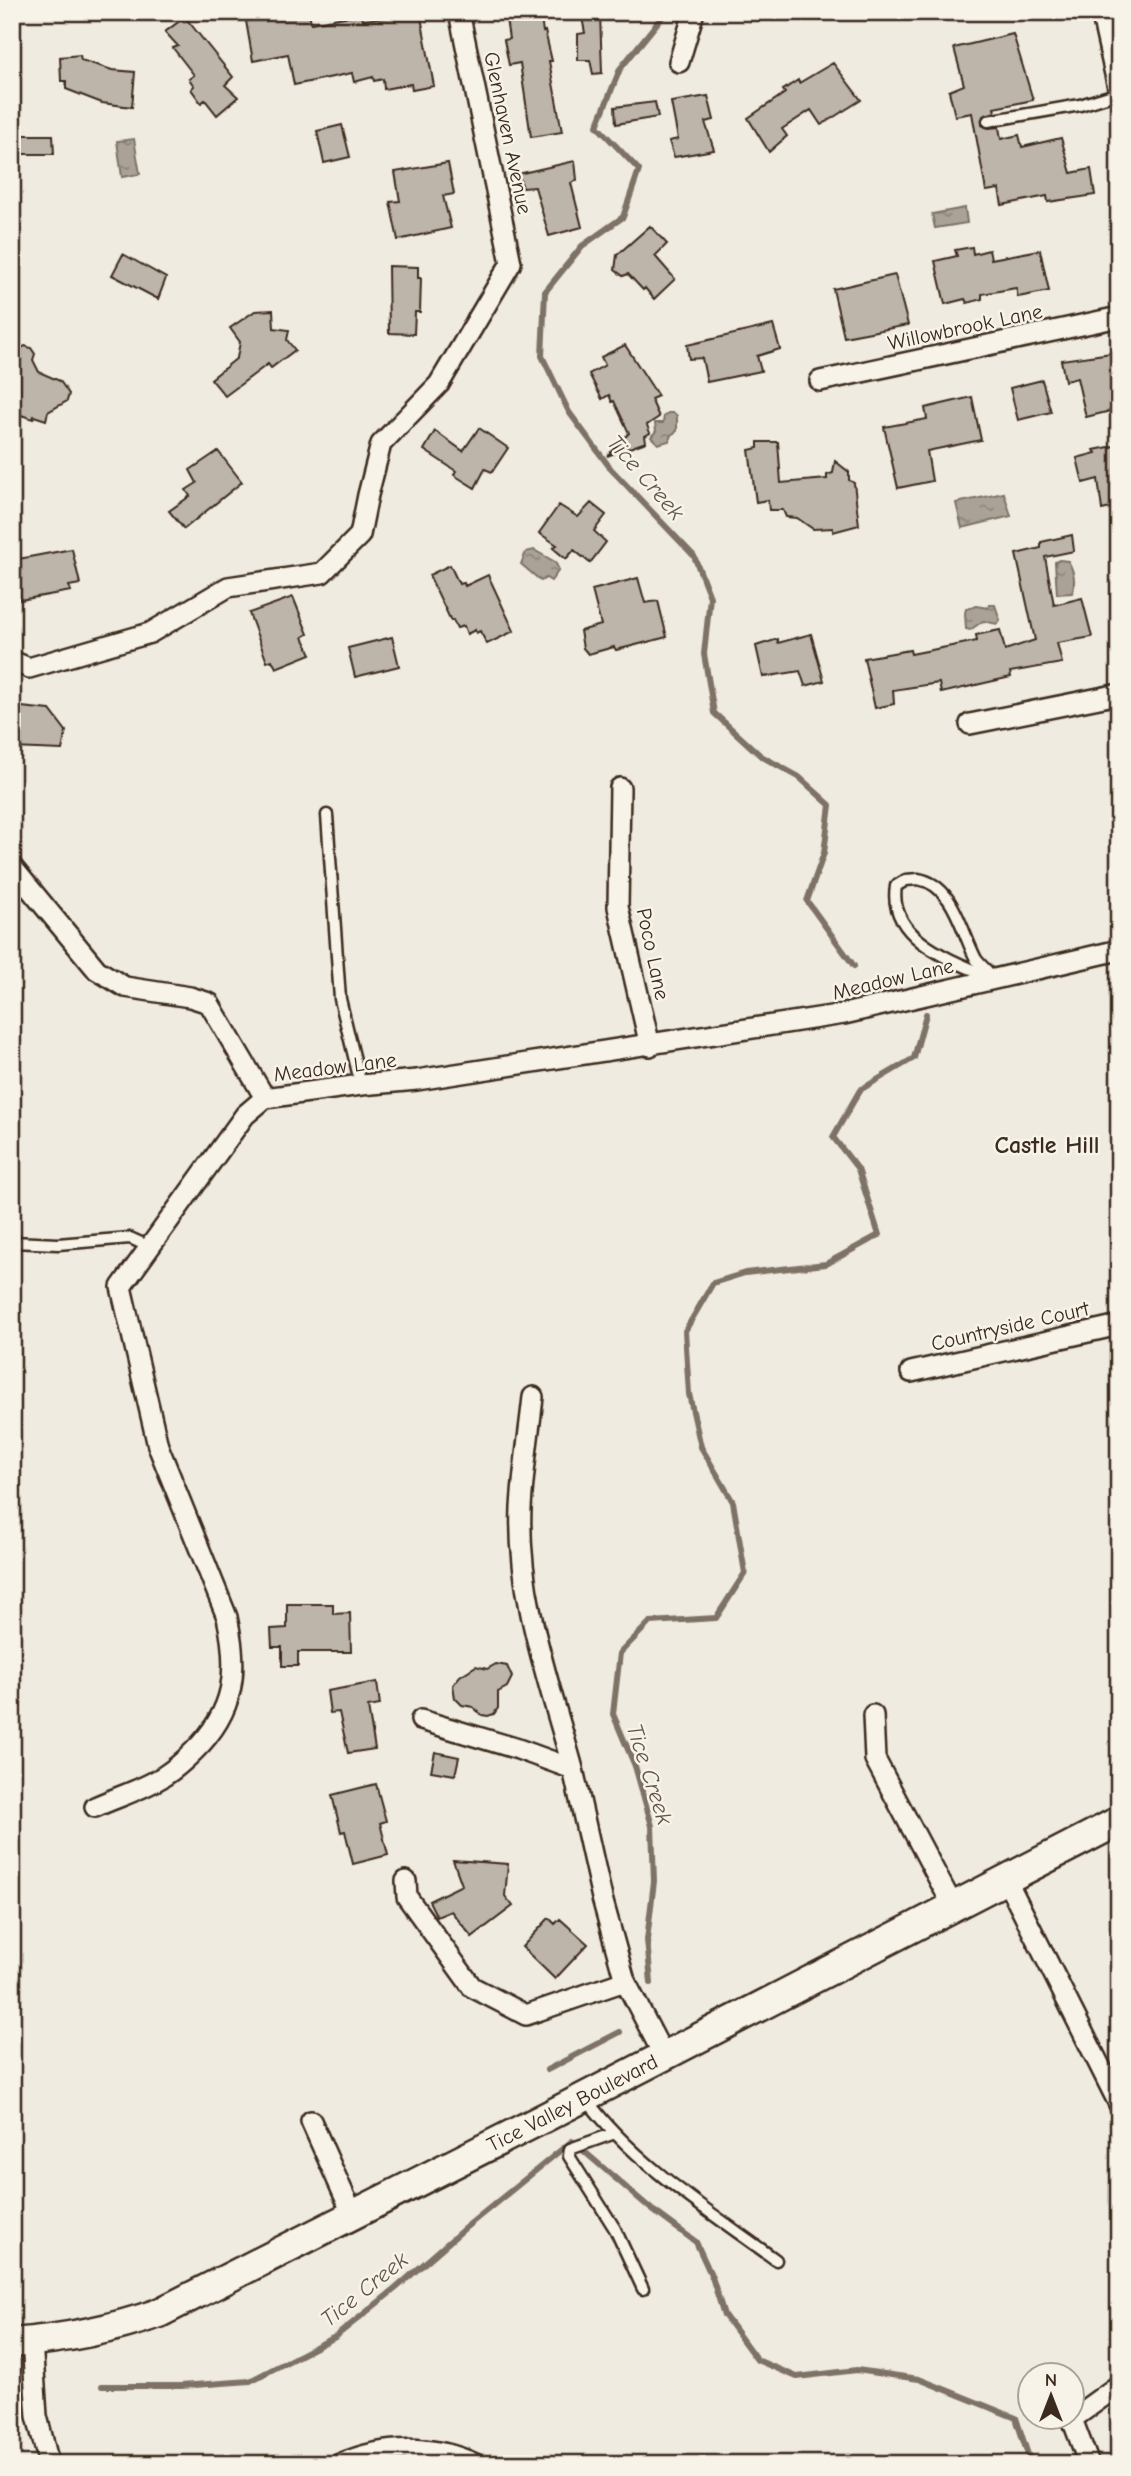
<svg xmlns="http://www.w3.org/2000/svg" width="1131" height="2476" viewBox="0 0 1131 2476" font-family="'Comic Neue',sans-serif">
<defs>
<pattern id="water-ripples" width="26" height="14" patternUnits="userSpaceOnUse" patternTransform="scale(1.75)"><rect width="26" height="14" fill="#aaa296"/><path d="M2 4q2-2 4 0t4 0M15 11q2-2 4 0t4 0" fill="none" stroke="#8c847a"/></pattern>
</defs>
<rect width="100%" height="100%" fill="#efebe0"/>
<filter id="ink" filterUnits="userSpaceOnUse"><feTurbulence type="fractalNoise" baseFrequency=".0143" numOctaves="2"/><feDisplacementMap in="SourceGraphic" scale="14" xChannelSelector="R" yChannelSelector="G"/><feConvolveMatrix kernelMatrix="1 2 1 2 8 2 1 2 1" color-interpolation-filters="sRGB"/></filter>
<g filter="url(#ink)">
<path fill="url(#water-ripples)" stroke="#7e7266" stroke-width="2" d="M134,139l6,35 -18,3 -5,-36z
M965,208l2,15 -32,5 -3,-14z
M668,413h6l3,3v15l-6,4 -2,6 -11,3 -7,-7 5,-6 -1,-8h8l1,-7z
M1004,493l7,23 -49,12 -6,-25z
M534,550l21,12 4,8 -8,11 -5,-3 -5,3 -20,-17 5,-12z
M1059,560l9,1c6,10 8,21 4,32l-15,1 -2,-32z
M989,605h6l5,15 -3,4 -14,-3 -13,9 -4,-1 -1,-16 1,-4 10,-3 12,2z"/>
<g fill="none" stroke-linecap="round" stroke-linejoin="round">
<path stroke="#7e7266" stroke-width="6" d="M666,12l-46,57 -23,57 42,44 -16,47 -41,29 -37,46 -3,64 27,56 42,57 83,87 16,41 -6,57 10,59 47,43 38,21 31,28 -6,48 -17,48 47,65
M651,1983l-4,-43 7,-59 -2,-55 -17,-60 -22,-52 7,-61 30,-31 66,-4 29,-45 -12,-71 -32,-55 -12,-53 -4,-63 28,-48 32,-10 81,-9 53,-29 -21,-66 -25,-32 27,-47 54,-32 12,-44
M547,2070l73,-38
M102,2386h79l69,-5 85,-44 60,-48 70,-61 107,-87 78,67 46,34 16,35 12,38 33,45 40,17 60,-7 62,9 97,39 15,46"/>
</g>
<path fill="#bdb5aa" stroke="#3b2a1e" stroke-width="2" d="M297,12h12l2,11 50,-9 2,6 37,-4v-4h20l14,74 -22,4 -1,-6 -27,5 -1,-10 -9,2 -1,-4 -19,5 -2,-9 -58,12 -6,-31 -35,7 -7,-40z
M505,12h35l3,20 2,-1 7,30h-3l13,71 -31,5 -11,-74 -11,2 -5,-25 5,-1z
M581,12h19l2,61 -9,1 -3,-14h-12v-26l7,-1z
M185,17l48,60 -8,8 13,12 -21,18 -12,-15 -4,3 -10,-14 3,-3 -5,-7 5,-4 -21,-27 5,-2 -13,-14z
M1013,34l20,66 -39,8 1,4 -12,4 -1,9 7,3 10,-1 2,12 18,-4 3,12 39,-9 10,35 20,-4 4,26 -47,7 -1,-6 -45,9 -3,-16 -13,2 -14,-78 -17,3 -6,-25 15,-6 -10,-37z
M80,55l1,5 31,10 23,2 -3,35 -30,-4 -36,-14v-8h-5l-1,-24z
M833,63l28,37 -40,25 -10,-15 -29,19 5,7 -18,16 -21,-34 37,-25 -2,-3 15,-10 1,3z
M708,96l6,24 -9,2 9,28 -40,7 -5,-16 9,-2 -7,-37z
M655,102l3,15 -42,7 -1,-17z
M342,125l8,32 -26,6 -7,-32z
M12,135h41l1,19h-42z
M575,161l2,19 -6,3 11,44 -33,9 -14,-49 -12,1 -5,-14z
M448,163l6,31 -11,2 8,32 -53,12 -8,-38 10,-1 -5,-29z
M650,226l17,18 -12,12 20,23 -21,20 -9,-11 -2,2 -15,-16 -5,2 -8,-6 2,-15z
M972,247l1,7 16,-4 2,9 49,-9 9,41 -31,6 -2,-9 -34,6v5l-15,4 -2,-4 -20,5 -10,-43 22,-5 -2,-6z
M123,254l43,24 -8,21 -46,-24z
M388,266l30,1v11h3l-1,34h-5l-1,22 -25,-1z
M895,275l13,50 -64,12 -11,-48z
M273,310l1,18 15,2 -2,10 8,10 -24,18 -3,-4 -43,32 -14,-17 26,-21 3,-16 -10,-14 25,-17z
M773,325l7,24 -23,7 4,15 -54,11 -5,-24 -13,1 -2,-14z
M625,345l33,51 -7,3 8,18 -12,8 3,8 -5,3 1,6 -39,14 22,-23 -15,-32 -2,1 -3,-7 -7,4 -13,-25 16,-9 -4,-8z
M25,346l6,2 4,6 -2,6 6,12 21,9 9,13 -2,7 -19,11 -2,8 -12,-4 -1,3 -21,-7v-64l8,1z
M1119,352v57l-33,8 -9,-39 -12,3 -4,-21z
M1042,380l9,32 -33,8 -8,-32z
M972,397l9,43 -54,11 5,30 -34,7 -14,-61 43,-8 -2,-11z
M479,428l29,20 -16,24 -7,-3 -10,19 -21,-13 2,-4 -32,-21 11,-19 28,20z
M758,442h20l3,41 46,-4v-4l6,-2 2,-12 14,11v8l5,3 5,42 -26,7v-4l-20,1 -16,-11 -11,-1 -3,-7h-14l-1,-10 -12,2 -7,-52 9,-2z
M1119,445v61l-17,4 -4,-31 -15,4 -6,-25 19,-5 -2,-3z
M218,451l24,31 -58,47 -15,-18 21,-15 -4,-6 11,-7 -7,-13z
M591,503l15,12 -12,16 12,11 -16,21 -16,-13 -8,9 -13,-11 4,-3 -18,-12 20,-28 19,12z
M1072,535l2,16 -29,6 9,48 28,-7 10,39 -35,6 5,20 -52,9 1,5 -70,16 -2,-10 -46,7 1,14 -19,4 -11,-50 46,-8 1,4 66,-13 -1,-6 24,-5 5,20 30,-10 -19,-86 25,-6v-6z
M72,549l8,35 -11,2 2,5 -51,9 -7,-40z
M450,565l9,19 5,-1 1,3 23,-11 26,56 -27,13 -7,-13 -4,2 -1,-3 -8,4 -3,-8 -7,2 -4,-8 -2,1 -22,-46z
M638,578l7,25 13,-2 9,36 -51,13 -2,-3 -26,7 -5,-6 -3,-17 21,-6 -9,-35z
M293,597l15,37 -5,3 8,17 -35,14 -4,-8 -5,2 -18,-49z
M811,634l13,47 -19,5 -5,-15 -37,6 -7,-31 22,-7v4z
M392,637l7,29 -44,11 -7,-29z
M12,706l38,4 16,21 -4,19 -50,-2z
M287,1604h46v10l17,-1 1,39h-53v14h-16v-19h-10l-1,-18 16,-1z
M496,1664l11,2 5,11 -5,10 -9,5v16l-4,6 -6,2 -6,-1 -9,-8 -11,-2 -7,-7 -2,-13 7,-9 16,-10 11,3z
M377,1682l3,23 -12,2 7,42 -27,4 -9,-41 -9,1 -3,-22z
M435,1752l24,5 -4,18 -24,-4z
M376,1784l10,37 -6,2 8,32 -35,9 -8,-33 -4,1 -9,-37z
M453,1860l55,4 -3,32 8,10 -41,31 -21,-26 -14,6 -8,-16 33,-16z
M549,1918l6,6 5,-5 28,25 -33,35 -33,-32z"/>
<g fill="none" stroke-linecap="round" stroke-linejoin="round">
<g stroke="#3b2a1e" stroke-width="15">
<path id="lane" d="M988,121l92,-16 39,-12
M327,815l13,184 21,86
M918,879c36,6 43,52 58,80 5,7 13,13 19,20 -39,-17 -108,-39 -99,-93l10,-6z
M12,1242l46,2 72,-6 20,9
M587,2100c48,65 124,112 189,160
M615,2133l-45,16 -1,7 46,73 28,60"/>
</g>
<g stroke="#3b2a1e" stroke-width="24">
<path id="street" d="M1101,12l18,80
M679,62l15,-50
M820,381l299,-64
M12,661l17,7 121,-35 78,-46 94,-14 38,-38 8,-40 13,-51 58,-60 72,-121 -52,-251
M970,724l149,-30
M620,788l-2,119 32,139
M12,867l85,103 28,17 65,10 19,6 56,95
M911,1372l208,-47
M533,1397c-4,37 -10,74 -12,111 -4,89 29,176 52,261
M873,1715l2,44 78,147
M421,1720l97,29 55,20 29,129 23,83
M95,1807c22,-10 49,-18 69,-31 11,-7 21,-16 30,-25 41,-40 45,-80 33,-134l-69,-171 -37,-159 124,-172 20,-17 96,-13 56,-5 427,-66 275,-64
M1006,1879l113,225
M406,1881l1,16 65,90 54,28 99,-34 39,75
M311,2121l42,94
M32,2341l5,75 12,48
M340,2464c43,-19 92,-20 135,0
M1089,2464l-17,-45 47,-34"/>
</g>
<g stroke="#3b2a1e" stroke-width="33">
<g id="secondary">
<path id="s1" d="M12,2343c51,-4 99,-13 147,-30l381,-193 579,-299"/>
</g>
</g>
<use href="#lane" stroke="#f7f3e8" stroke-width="10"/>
<use href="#street" stroke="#f7f3e8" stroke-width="19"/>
<use href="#secondary" stroke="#f7f3e8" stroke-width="28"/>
</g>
</g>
<g text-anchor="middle" stroke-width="5" stroke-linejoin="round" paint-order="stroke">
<g font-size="21" fill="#3b2a1e" stroke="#f7f3e8">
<text transform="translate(508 133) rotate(78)" y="7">Glenhaven Avenue</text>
<text transform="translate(965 327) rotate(-12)" y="7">Willowbrook Lane</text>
<text transform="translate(653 954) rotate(78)" y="7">Poco Lane</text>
<text transform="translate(893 979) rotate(-13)" y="7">Meadow Lane</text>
<text transform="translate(335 1067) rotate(-7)" y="7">Meadow Lane</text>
<text transform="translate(1010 1326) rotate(-13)" y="7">Countryside Court</text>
<text dy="7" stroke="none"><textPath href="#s1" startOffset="614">Tice Valley Boulevard</textPath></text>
</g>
<g font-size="23" font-style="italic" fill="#625448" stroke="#f7f3e8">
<text transform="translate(646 477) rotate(49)" y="8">Tice Creek</text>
<text transform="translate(650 1774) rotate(72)" y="8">Tice Creek</text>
<text transform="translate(364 2289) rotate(-39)" y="8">Tice Creek</text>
</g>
<g font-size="24" font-weight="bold" fill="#3b2a1e" stroke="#f7f3e8">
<text x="1047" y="1153">Castle Hill</text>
</g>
</g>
<rect width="1131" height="2476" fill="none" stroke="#f7f3e8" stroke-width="42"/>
<rect x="21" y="21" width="1089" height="2434" fill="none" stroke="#3b2a1e" stroke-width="2.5" filter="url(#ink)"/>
<g transform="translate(1051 2396)"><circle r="33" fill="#f7f3e8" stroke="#aca397" stroke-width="2"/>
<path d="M0-5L12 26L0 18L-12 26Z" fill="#3b2a1e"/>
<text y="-10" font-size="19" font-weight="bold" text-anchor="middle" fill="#3b2a1e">N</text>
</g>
</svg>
